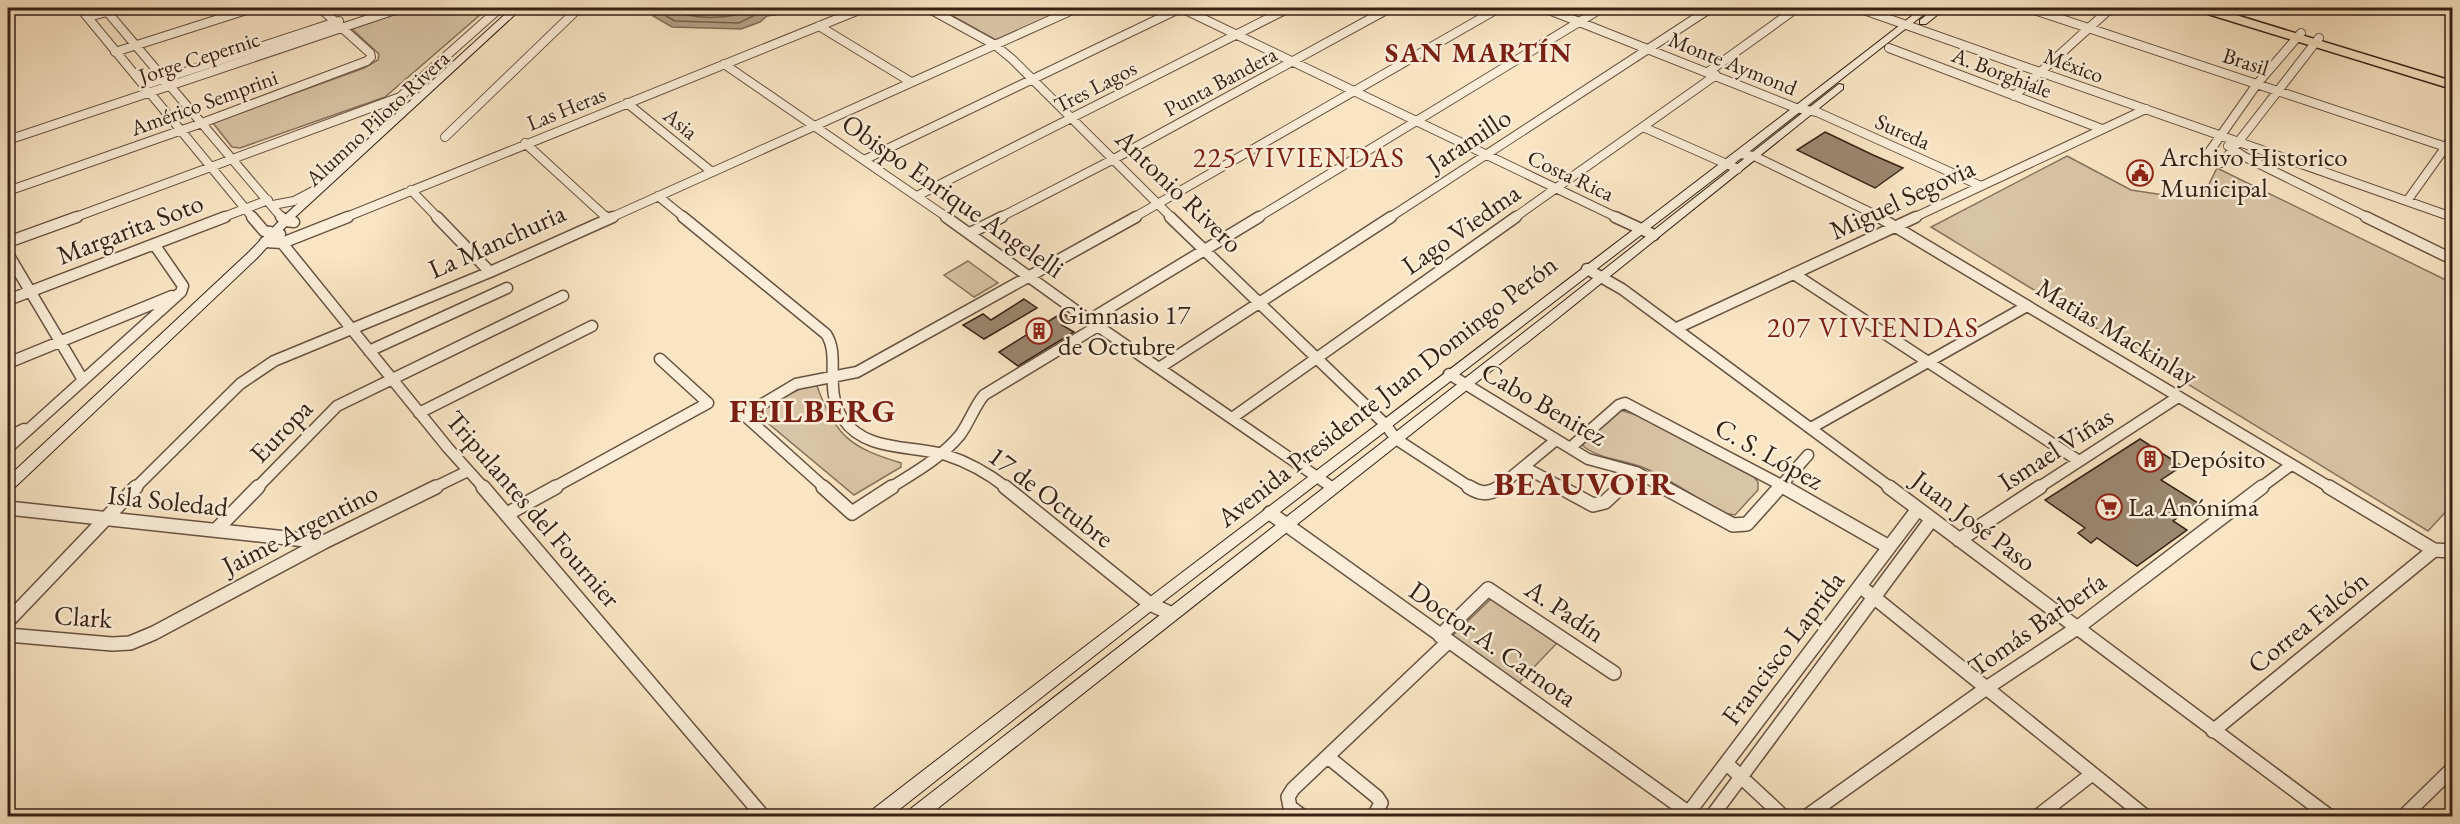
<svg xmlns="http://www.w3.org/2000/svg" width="2460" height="824" viewBox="0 0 2460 824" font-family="'EB Garamond',serif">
<rect width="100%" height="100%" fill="#f9e5c4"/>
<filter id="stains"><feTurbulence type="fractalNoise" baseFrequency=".00333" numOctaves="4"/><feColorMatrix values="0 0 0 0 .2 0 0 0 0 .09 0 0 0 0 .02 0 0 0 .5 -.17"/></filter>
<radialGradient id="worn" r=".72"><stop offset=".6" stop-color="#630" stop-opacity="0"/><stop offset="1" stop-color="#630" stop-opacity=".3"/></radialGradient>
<path fill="#d8c4a6" stroke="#87725d" stroke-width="1.5" d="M411,8h77l-103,89 -145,51 -8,-1 -19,-24 151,-55 14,-8 1,-6 -27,-25z
M938,8h131l-73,32z
M2067,156l64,34 46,7 27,-3 13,-26 235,115v222l-24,26 -497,-304z
M968,261l30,22 -24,14 -30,-22z
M809,384l8,2c18,50 34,62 84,77v4l-47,28 -96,-80 4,-6z
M1620,410l20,6 114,61 4,5v8l-23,25 -12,-2c-25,-14 -49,-31 -74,-43 -22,-11 -47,-9 -66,-24v-3z
M1492,598l66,44 -40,42 -67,-47z"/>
<path fill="#b7a288" stroke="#836e5a" stroke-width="1.5" d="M653,8h145l-11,5 -20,3 -7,6 -19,7 -69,-2 -19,-11 2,-7z"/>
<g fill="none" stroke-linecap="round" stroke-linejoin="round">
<path stroke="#76624e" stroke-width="1.5" d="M660,8l1,5 14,8 64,2 26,-13 16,-2
M668,8c25,13 62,12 88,0"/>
</g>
<path fill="#9b8770" stroke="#362114" stroke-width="1.5" d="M1825,132l48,23 30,13 -28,20 -78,-38z
M1024,299l13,9 -53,31 -21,-14 20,-11 8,6z
M1062,313l10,6 -10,6 12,7 -56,34 -19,-14z
M2140,439l42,27 -21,14 37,23 -25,18 14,9 -50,36 -40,-28 -6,5 -13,-10 7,-5 -40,-28z"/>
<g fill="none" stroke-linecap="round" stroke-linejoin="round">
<g stroke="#675240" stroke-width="10">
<path id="street-far2" d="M80,8l173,210
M104,8l178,210
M928,8l67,37 17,14 160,159
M1181,8l437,210
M1544,8l252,100 21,4 164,74
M1858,8l594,209
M2028,8l424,141
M88,17l34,-9
M819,26l92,56
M2301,33l-44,51 -50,71 5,7 10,1 97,-125
M1889,48l213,81
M115,52l138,-44
M724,64l224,154
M1708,72l89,-64
M145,85l194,-64
M2014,96l97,-88
M627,103l85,69
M1643,127l95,42
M445,137l134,-129
M8,140l393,-132
M525,143l82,75
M2228,146l17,11 124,61
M1740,154l14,2 128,62
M864,160l317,-152
M411,190l27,28
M8,191l194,-68 165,-62 4,-4 -1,-4 -50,-45
M658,196l27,22
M917,196l372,-188
M2407,201l45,-63
M273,205l21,-4 25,-13
M73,218l327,-121 100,-89
M221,218l47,-18
M344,218l520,-210
M610,218l467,-210
M999,218l113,-58 278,-152
M1133,218l366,-210
M1257,218l345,-210
M1389,218l322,-210
M1514,218l202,-143
M1913,218l233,-109"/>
</g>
<g stroke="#675240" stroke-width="13">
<path id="street-far1" d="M252,217l12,14 16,3
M281,217l4,4 9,1
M437,217l53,55
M605,217l3,2
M683,217l143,117c15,22 -3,55 17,85 22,33 69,26 103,36 22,7 43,19 61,33
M946,217l143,103 244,168
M1170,217l215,207 11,15 75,49
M1615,217l39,18
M1879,217l452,271
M2366,217l86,42
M970,233l32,-16
M8,242l69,-25
M265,242l17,1 66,-26
M282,243l166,205 36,40
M8,254l75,126
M1587,269l35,20 269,199
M1794,274l285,187
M8,300l217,-83
M1089,320l170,-103
M1677,328l239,-111
M369,351l138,-63
M8,363l164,-67
M1159,368l232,-151
M1449,374l139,85 48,13 30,16
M419,413l173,-87
M1232,418l284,-201
M1811,428l216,-122
M8,437l16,-8
M8,448l173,-156 2,-6 -29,-42
M1570,448l49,-43 6,-2 162,85
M1524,467l39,21
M135,488l105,-104 34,-23 216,-89 123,-55
M257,488l80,-82 226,-110
M433,488l35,-17
M553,488l155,-85 -48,-44
M825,488l-81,-73 52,-31 61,-12 279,-155
M890,488c25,-16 51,-30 70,-53 9,-12 14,-28 24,-40l114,-69
M1498,488l58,-48
M1619,488l17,-16
M1779,488l29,-33
M2038,488l140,-91
M2260,488l31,-23"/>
</g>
<g stroke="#675240" stroke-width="16">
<path id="street" d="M483,487l280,329
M823,487l29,26 40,-26
M1005,487l145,117 22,10
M1469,487c11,7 19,8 31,0
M1560,487l33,18 12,-3 16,-15
M1663,487l70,38 14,-1 33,-37
M1784,487l105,60
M1889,487l440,329
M2329,487l105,63 18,1
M8,508l316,34
M1270,513l419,300
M507,514l49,-27
M216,530l42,-43
M1959,540l81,-53
M1860,586l285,230
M8,621l128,-134
M8,635l104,9 18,-1 24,-10 170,-91 112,-55
M1440,636l48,-47 126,84
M2213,731l221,-181
M1328,757l49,40 4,6 -7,13
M1726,763l57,53
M1302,816l-12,-9 -2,-10 5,-8 155,-147
M1686,816l232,-307
M1712,816l220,-297
M1807,816l181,-129 89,-59 185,-141
M2038,816l54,-42
M2404,816l48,-47"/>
</g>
<g stroke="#362114" stroke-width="2">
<path id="secondary" d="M512,8h10l-229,211 -36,39 -244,231 -5,1v-13l241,-225 36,-37z
M1922,8h10l-201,158 -576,442 -264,208h-22l3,-6c348,-269 702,-532 1050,-802z
M1936,8h10l-20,16h-6v-4z
M1839,84l4,1v4l-290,233 -625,494h-22l3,-6 636,-494z"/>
</g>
<g stroke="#362114" stroke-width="3">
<path id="highway" d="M2196,8h17l239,73v8l-254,-78z"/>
</g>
<use href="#street-far2" stroke="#fbeed9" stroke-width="8"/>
<use href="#street-far1" stroke="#fbeed9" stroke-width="10"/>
<use href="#street" stroke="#fbeed9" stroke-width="13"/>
<use href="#secondary" fill="#fbeed9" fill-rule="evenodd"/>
<use href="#highway" fill="#f9e5c4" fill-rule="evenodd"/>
</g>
<defs>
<g id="civic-ring" transform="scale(1.35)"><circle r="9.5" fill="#fbeed9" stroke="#8f2418" stroke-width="1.5"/><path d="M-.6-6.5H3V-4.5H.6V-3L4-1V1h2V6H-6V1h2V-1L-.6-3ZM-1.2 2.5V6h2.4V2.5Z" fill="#8f2418"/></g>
<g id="building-ring" transform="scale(1.35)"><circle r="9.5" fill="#fbeed9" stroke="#8f2418" stroke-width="1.5"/><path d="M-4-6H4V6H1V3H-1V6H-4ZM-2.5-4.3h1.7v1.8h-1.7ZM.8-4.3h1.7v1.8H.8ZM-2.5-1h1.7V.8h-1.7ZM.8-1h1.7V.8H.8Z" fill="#8f2418"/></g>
<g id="supermarket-ring" transform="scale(1.35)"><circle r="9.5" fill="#fbeed9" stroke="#8f2418" stroke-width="1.5"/><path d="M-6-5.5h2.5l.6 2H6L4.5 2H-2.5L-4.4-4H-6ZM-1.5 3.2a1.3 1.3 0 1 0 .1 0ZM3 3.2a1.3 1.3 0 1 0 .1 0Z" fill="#8f2418"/></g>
</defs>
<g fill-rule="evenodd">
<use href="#civic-ring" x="2140" y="173"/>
<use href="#building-ring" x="1039" y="331"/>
<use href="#building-ring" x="2150" y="459"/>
<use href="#supermarket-ring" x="2109" y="507"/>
</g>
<g text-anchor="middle" stroke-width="5" stroke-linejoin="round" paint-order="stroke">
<g font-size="22" fill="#362114" stroke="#fbeed9">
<text transform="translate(199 57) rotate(-18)" y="8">Jorge Cepernic</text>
<text transform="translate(2246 61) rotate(18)" y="8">Brasil</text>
<text transform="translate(1733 63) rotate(22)" y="8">Monte Aymond</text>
<text transform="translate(2074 65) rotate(20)" y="8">México</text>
<text transform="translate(2002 72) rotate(21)" y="8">A. Borghiale</text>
<text transform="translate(1220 81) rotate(-28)" y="8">Punta Bandera</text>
<text transform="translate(1095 86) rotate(-27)" y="8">Tres Lagos</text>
<text transform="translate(204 102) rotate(-20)" y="8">Américo Semprini</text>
<text transform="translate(566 108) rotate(-22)" y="8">Las Heras</text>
<text transform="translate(377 118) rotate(-43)" y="8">Alumno Piloto Rivera</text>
<text transform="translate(681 123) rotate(39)" y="8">Asia</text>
<text transform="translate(1903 131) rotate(24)" y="8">Sureda</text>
<text transform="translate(1571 175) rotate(25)" y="8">Costa Rica</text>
</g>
<g font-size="27" font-weight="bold" letter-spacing="1.5" fill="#7a1f14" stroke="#fbeed9">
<text x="1479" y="62">SAN MARTÍN</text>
</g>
<g font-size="27" fill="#362114" stroke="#fbeed9">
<text transform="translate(1469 140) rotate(-33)" y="9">Jaramillo</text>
<text transform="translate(1179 191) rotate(44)" y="9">Antonio Rivero</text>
<text transform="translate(953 196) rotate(35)" y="9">Obispo Enrique Angelelli</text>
<text transform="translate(1902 199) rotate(-25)" y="9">Miguel Segovia</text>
<text transform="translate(130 229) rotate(-21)" y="9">Margarita Soto</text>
<text transform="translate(1461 229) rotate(-35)" y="9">Lago Viedma</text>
<text transform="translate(497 241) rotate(-24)" y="9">La Manchuria</text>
<text transform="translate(2117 332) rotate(31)" y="9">Matias Mackinlay</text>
<text transform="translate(1387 391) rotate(-38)" y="9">Avenida Presidente Juan Domingo Perón</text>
<text transform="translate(1544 404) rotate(30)" y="9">Cabo Benitez</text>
<text transform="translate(281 431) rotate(-46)" y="9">Europa</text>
<text transform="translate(2056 449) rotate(-33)" y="9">Ismael Viñas</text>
<text transform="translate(1769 454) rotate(29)" y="9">C. S. López</text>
<text transform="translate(1051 497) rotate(37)" y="9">17 de Octubre</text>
<text transform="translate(168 501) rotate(6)" y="9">Isla Soledad</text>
<text transform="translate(533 509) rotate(49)" y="9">Tripulantes del Fournier</text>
<text transform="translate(1974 521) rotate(37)" y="9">Juan José Paso</text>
<text transform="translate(300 529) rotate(-27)" y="9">Jaime Argentino</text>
<text transform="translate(1565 611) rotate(34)" y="9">A. Padín</text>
<text transform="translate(83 617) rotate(4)" y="9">Clark</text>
<text transform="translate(2308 622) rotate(-39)" y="9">Correa Falcón</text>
<text transform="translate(2037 624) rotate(-35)" y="9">Tomás Barbería</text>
<text transform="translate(1493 644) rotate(35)" y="9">Doctor A. Carnota</text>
<text transform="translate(1783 648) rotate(-53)" y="9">Francisco Laprida</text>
</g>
<g font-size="27" fill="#362114" stroke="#fbeed9" text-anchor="start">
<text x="2160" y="166">Archivo Historico<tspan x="2160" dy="31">Municipal</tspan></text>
<text x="1058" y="324">Gimnasio 17<tspan x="1058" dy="31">de Octubre</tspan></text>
<text x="2170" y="468">Depósito</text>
<text x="2128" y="516">La Anónima</text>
</g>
<g font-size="28" letter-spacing="1.5" fill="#7a1f14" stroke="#fbeed9">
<text x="1299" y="167">225 VIVIENDAS</text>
<text x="1873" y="337">207 VIVIENDAS</text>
</g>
<g font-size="33" font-weight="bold" letter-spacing="1.5" fill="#7a1f14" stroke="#fbeed9">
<text x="813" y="422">FEILBERG</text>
<text x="1585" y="495">BEAUVOIR</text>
</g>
</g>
<rect width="2460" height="824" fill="none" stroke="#f9e5c4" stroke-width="30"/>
<rect x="9" y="9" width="2442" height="806" fill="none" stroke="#362114" stroke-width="3"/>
<rect x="15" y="15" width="2430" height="794" fill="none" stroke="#362114" stroke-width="1.5"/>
<rect width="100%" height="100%" filter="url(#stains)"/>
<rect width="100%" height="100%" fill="url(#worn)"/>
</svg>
